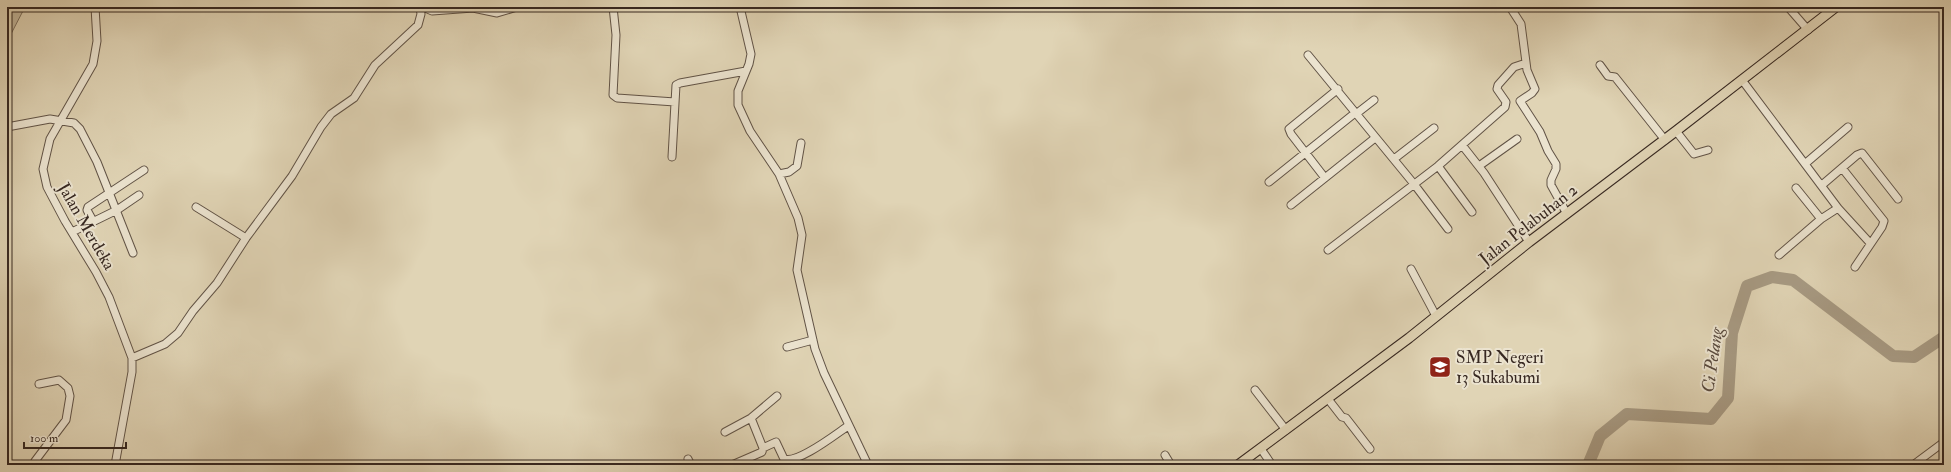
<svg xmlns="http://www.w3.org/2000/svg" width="1951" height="472" viewBox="0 0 1951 472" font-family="'IM FELL Double Pica',serif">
<rect width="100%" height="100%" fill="#e0d4b5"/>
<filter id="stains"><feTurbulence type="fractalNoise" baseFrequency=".005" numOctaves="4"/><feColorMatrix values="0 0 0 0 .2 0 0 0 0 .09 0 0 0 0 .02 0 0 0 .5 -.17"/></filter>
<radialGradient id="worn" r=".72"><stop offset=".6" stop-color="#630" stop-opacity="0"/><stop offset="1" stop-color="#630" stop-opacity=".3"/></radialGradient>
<path fill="#c3b79c" stroke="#7d705e" d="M7,7h18l-14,27h-4z"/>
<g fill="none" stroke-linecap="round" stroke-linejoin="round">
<path stroke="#a79a83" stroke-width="12" d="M1588,465l12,-29 27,-22 84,5 17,-21 4,-65 15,-47 25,-9 21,3 100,76 21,1 30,-20"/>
<g stroke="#615346" stroke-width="9">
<path id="minor" d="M95,7l2,34 -4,23 -43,75 -7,30 4,18 18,34 31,51 13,25 23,61v14l-17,93
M423,7l9,4 41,-3 24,5 20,-6
M613,7l3,28 -3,60 4,3 58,4
M740,7l11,47 -2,10 -11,27v14l12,26 29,43 19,44 4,17 -5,35 18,79 9,24 44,92
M1510,7l11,17 6,46 8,19 -3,4 -12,8 20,31 8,19 8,13v5l-5,11v5l16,29
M1788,7l20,23
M1308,55l106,129 34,45
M1600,65l8,11 7,1 50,63
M1742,80l96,128 -17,11 -42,36
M1356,114l18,-14
M7,127l43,-8 24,4 6,6 17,33 36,91
M1676,131l18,23 14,-4
M1462,145l22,28 45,69
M672,157l4,-72 4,-2 66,-12
M1394,159l40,-31
M1806,163l42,-36
M1438,166l34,46
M1479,166l38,-27
M1842,168l42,53 -2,6 -27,40
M779,174l10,-2 8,-6 4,-23
M1325,178l-34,-44 -2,-5 49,-40
M1269,182l86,-69
M1822,185l35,-30 5,-2 36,46
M1796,188l25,31
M1291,205l84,-67
M196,207l50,31
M1838,208l32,35
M93,221l-6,-11 1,-3 56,-37
M72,232l45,-22 22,-15
M1328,250l110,-84 67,-59 1,-5 -9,-13 1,-4 16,-18 12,-4
M1411,269l25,47
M787,347l26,-7
M132,358l33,-14 13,-11 15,-22 24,-28 29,-45 46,-62 29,-49 10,-13 23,-16 21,-33 43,-40 3,-11 -1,-7
M1255,390l31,40
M1328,399l14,18 4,1 24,31
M751,418l12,30
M725,432l26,-14 26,-22
M1261,449l11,16
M1165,455l6,10
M688,459l3,6
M38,465l-3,-4 31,-41 4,-24 -2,-8 -9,-8 -20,4
M732,465l30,-13 1,-4 13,-6 8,17c14,5 52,-25 64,-33
M1913,465l31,-23"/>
</g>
<g stroke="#372821" stroke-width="11">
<path id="major" d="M1238,465l171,-127 120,-96 147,-111 160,-124"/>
</g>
<use href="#minor" stroke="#ebe3cf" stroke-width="7"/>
<use href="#major" stroke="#e0d4b5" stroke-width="9"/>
</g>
<defs>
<g id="school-square" transform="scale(1.15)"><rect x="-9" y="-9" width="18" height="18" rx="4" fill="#8f2418" stroke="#ebe3cf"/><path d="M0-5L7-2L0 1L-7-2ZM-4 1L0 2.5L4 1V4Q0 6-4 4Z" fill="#fff"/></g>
</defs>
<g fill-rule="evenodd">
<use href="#school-square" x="1440" y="367"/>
</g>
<g text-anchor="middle" stroke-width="4" stroke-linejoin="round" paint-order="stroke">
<g font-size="17" fill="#372821" stroke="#ebe3cf">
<text transform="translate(1528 224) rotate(-38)" y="6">Jalan Pelabuhan 2</text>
<text transform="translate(87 226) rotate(60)" y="6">Jalan Merdeka</text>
</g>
<g font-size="17" fill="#372821" stroke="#ebe3cf" text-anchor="start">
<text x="1456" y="363">SMP Negeri<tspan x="1456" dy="20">13 Sukabumi</tspan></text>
</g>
<g font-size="18" font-style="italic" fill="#594a3e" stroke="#ebe3cf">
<text transform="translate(1712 360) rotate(-82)" y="6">Ci Pelang</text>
</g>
</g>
<rect width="1951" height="472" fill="none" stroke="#e0d4b5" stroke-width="24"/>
<rect x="8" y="8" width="1935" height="456" fill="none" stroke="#372821" stroke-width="2"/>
<rect x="12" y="12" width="1927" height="448" fill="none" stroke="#372821"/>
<path d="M24 442v6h102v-6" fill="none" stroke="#372821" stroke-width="2"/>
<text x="30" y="442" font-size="12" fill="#372821" stroke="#ebe3cf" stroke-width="3" paint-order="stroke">100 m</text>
<rect width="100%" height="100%" filter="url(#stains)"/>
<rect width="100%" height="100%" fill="url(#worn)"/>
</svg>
